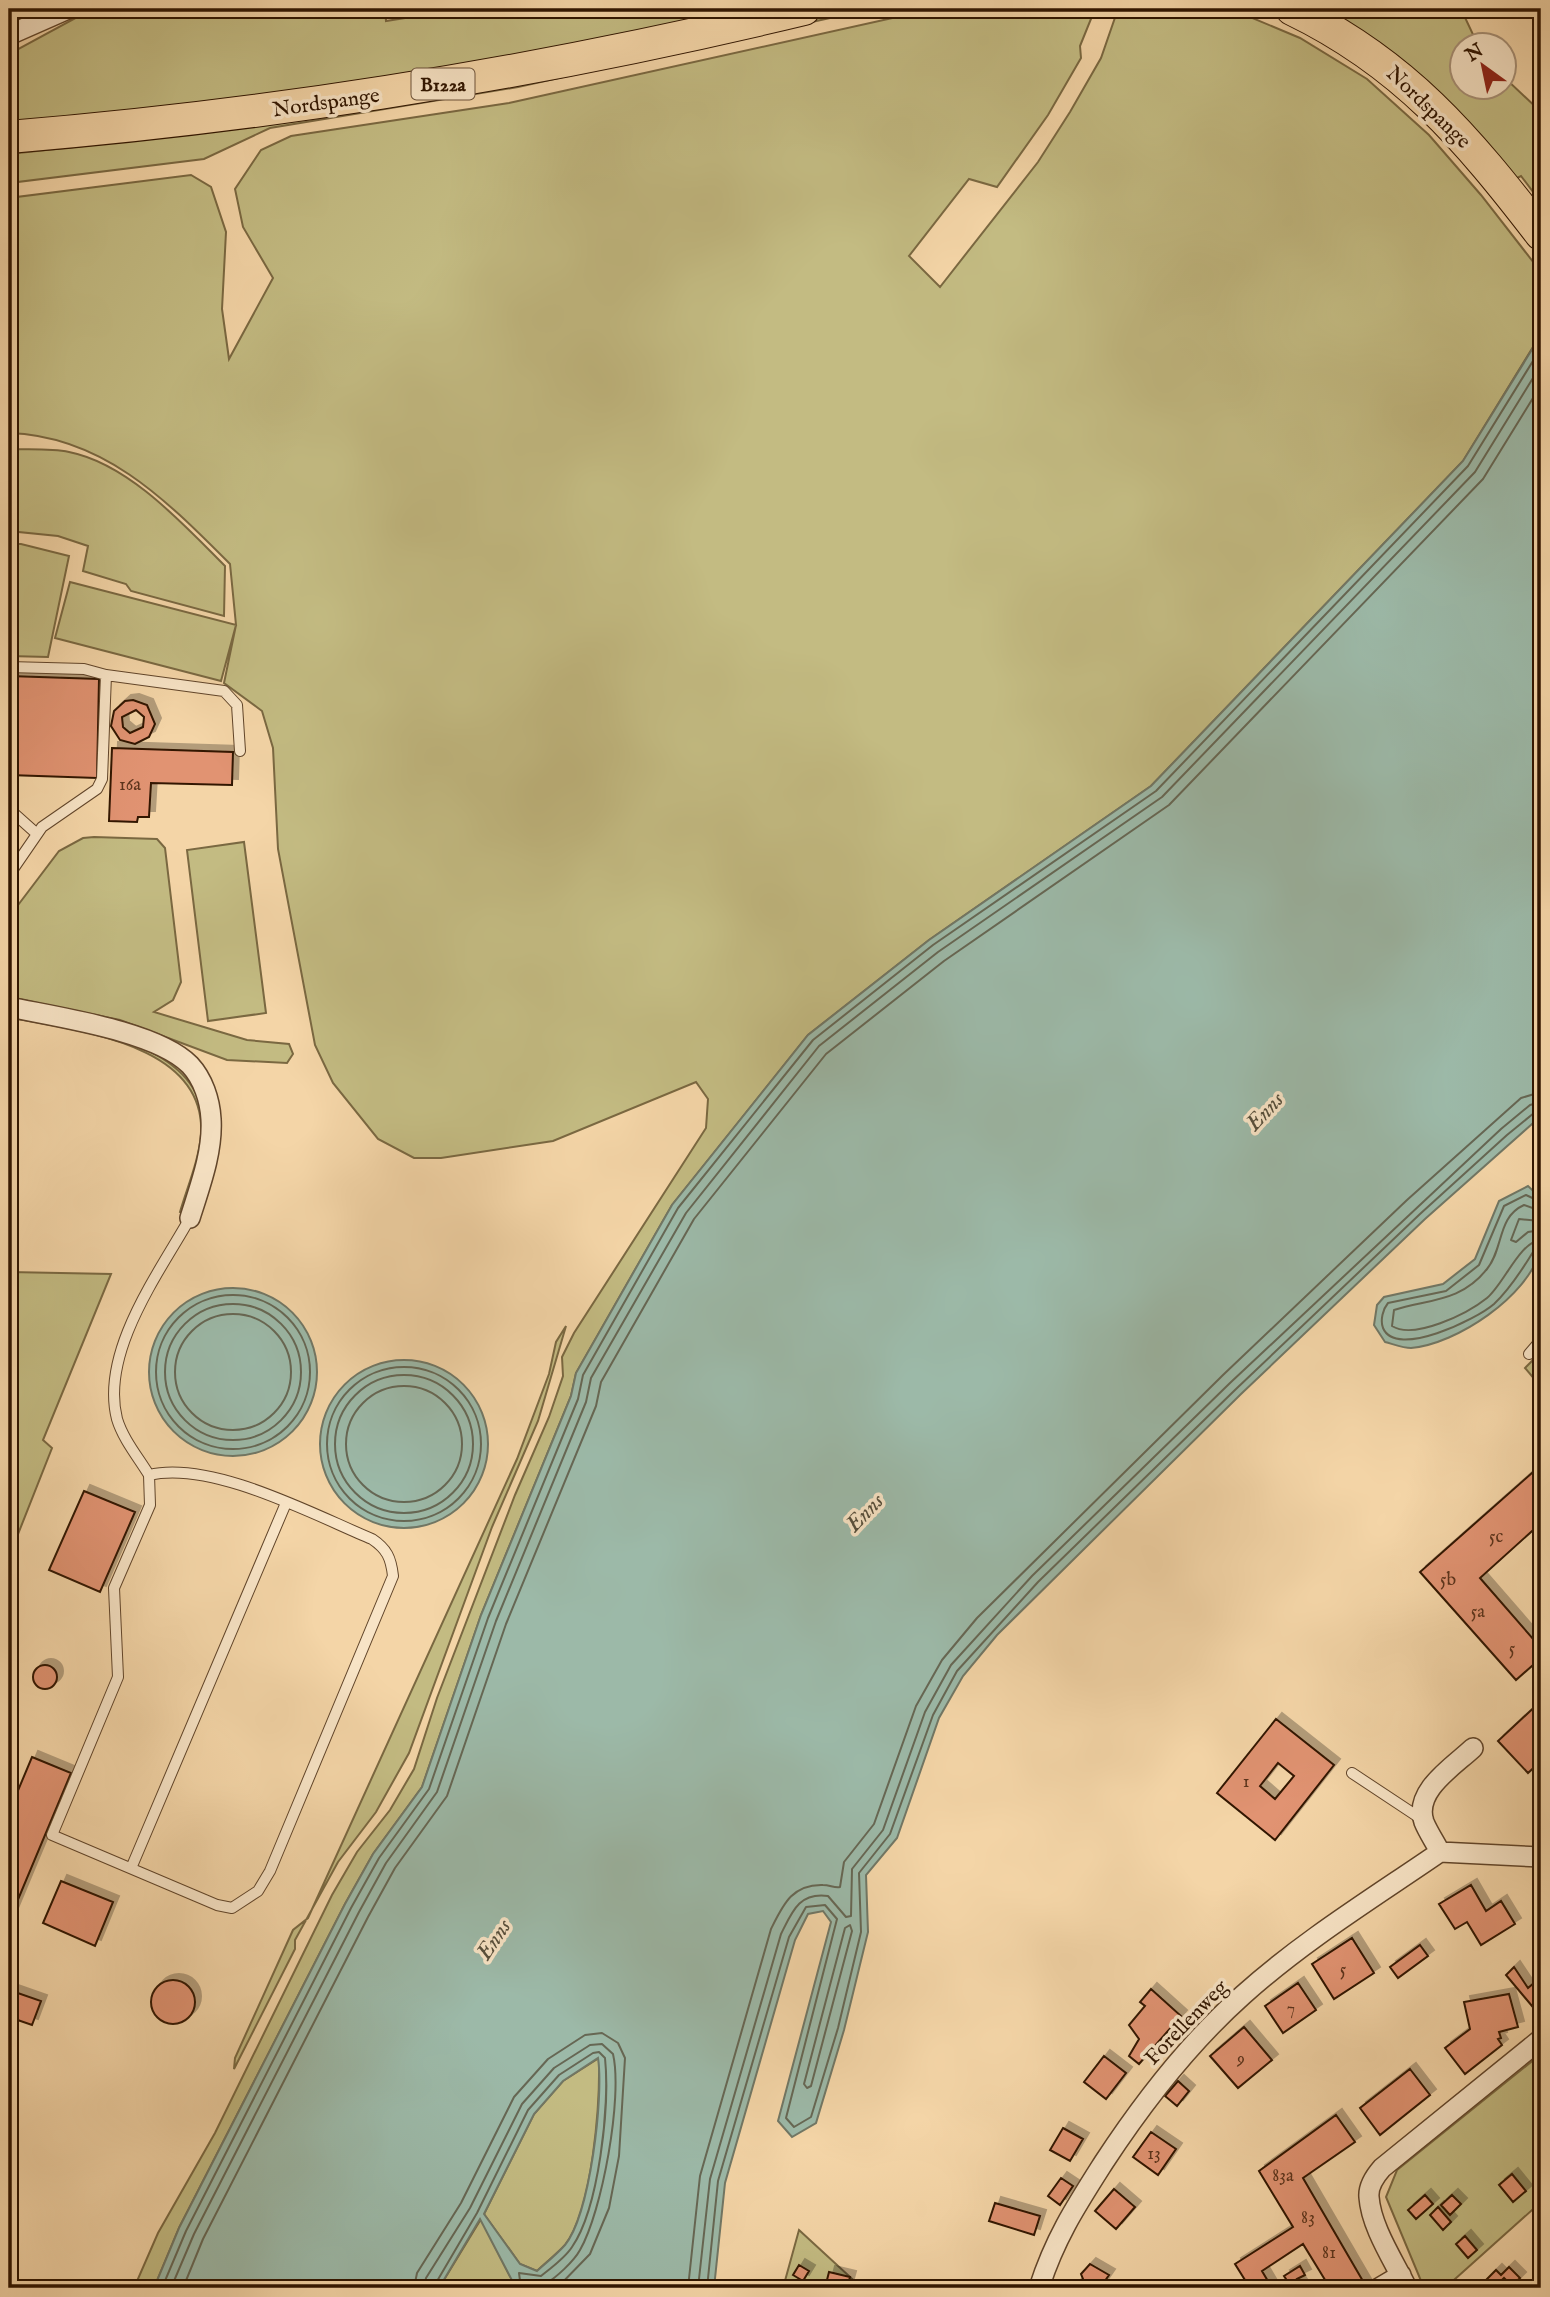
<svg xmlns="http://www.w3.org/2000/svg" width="1550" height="2297" viewBox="0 0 1550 2297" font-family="'IM FELL English',serif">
<defs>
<filter id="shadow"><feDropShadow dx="6" dy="-6" stdDeviation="0" flood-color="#0004"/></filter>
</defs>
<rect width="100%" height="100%" fill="#f4d5a7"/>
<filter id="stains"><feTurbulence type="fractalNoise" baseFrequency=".00286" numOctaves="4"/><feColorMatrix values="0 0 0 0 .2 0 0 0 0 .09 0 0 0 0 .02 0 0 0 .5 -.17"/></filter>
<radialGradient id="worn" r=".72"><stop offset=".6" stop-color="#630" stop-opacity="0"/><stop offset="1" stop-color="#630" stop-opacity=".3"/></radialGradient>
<path fill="#c3bb82" stroke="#7a6841" stroke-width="2" d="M92,9h293l1,12 75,-12h287l-162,34 -305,53 -272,26v-68z
M850,9h21l-353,78 -248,41 -66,31 -195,24v-29l93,-10 647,-111z
M933,9h162l-15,37 1,12 -33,57 -51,72 -28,-8 -60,77 31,31 98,-125 32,-50 31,-54 17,-49h113l69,29 67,41 62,56 52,60 60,77v62l-78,127 -312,325 -222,154 -121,95 -136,170 -96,168 -5,23 -90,219 -59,172 -49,67 -28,50 -166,324 -25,60h-20l24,-55 57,-100 117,-238 25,-43 33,-42 24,-41 23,-71 78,-203 34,-78 14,-41 -1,-19 12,-24 132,-205 2,-29 -12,-17 -143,59 -112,17h-27l-36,-19 -45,-56 -18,-38 -37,-196 -5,-101 -11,-37 -38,-28 12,-58 -15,56 -166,-43 15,-56 166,43 -6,-61c-63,-63 -126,-128 -221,-131v-235l182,-23 20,12 15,45 -4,77 7,50 44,-81 -30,-51 -8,-38 26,-39 30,-14 218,-33z
M1323,9h138l17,36 -16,1v42h42l1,-10 36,34 -1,89 -19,-25 -6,3c-61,-72 -108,-124 -192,-170z
M9,449c19,1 41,-1 60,3 60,12 114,72 156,114l-1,50 -93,-25 -5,-7 -43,-13 5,-25 -30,-10 -49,-5z
M9,544h12l48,12 -21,101 -39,-1z
M94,837l63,2 8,9 16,134 -8,18 -19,12 93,28 42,4 4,10 -6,9 -60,-3 -107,-40 -111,-23v-80l50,-66 24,-13z
M244,842l22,171 -58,8 -21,-171z
M9,1014c66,14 204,27 194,121 -3,27 -13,53 -21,78l-2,-1c7,-24 19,-52 21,-78 5,-92 -127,-103 -192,-117z
M9,1272l102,2 -68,166 9,8 -43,109z
M566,1326l-28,95 -46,106 -83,226 -33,59 -38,50 -43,78v9l-61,120 1,-11 58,-128 15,-12 209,-459 32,-85 7,-32z
M1541,1352v35l-16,-19z
M1541,2054v148l-96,86h-21l-38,-91 11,-27z
M599,2058c1,45 -6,151 -34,187 -8,9 -19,17 -28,26l-17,-7 -36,-50 50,-100 29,-33z
M481,2219l35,69h-77z
M799,2230l63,58h-79z"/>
<path fill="#9cb9a8" stroke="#717765" stroke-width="2" fill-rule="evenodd" d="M1541,335v781l-116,103 -184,175 -244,241 -34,41 -24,42 -42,120 -31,37 2,57 -24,98 -28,93 -24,14 -14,-16 53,-199 -8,-11 -15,3 -13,26 -70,243 -11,105h-198l-36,-69 -41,69h-285l25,-60 166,-324 28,-50 49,-67 59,-172 90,-219 5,-23 96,-168 136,-170 121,-95 222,-154 312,-325zM598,2058c6,39 -8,156 -33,187 -8,9 -19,18 -28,26l-17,-7 -36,-50 50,-100 29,-33z
M1528,1186c14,12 13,20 13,38 0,9 2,19 -1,27 -12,45 -83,93 -129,97 -8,0 -18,-4 -26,-6l-11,-17 3,-20 7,-8 59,-13 32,-25 24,-58z
M149 1372a84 84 0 1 1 168 0a84 84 0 1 1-168 0Z
M320 1444a84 84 0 1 1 168 0a84 84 0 1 1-168 0Z"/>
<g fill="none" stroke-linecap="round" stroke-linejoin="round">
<path stroke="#666754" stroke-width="2" d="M1541,1202l-15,-7 -22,11 -25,59 -33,26 -58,12c-5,6 -8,17 -5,25 13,31 94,-9 111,-24 15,-14 28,-34 39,-52l8,-3
M1541,1211l-17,-6c-27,12 -20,43 -37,64 -26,33 -58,30 -93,41l-2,16c22,14 75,-12 95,-28 17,-14 33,-57 54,-58
M1541,1221l-22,-2 -8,21 5,2 12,-10 13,-2
M156 1372a77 77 0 1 1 154 0a77 77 0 1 1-154 0Z
M165 1372a68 68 0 1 1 136 0a68 68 0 1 1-136 0Z
M175 1372a58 58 0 1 1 116 0a58 58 0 1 1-116 0Z
M327 1444a77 77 0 1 1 154 0a77 77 0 1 1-154 0Z
M335 1444a69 69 0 1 1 138 0a69 69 0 1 1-138 0Z
M346 1444a58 58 0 1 1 116 0a58 58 0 1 1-116 0Z
M850,1925l2,6 -41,155 -4,2 -3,-4 41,-156z
M162,2288l24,-57 165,-323 28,-50 50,-69 59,-171 90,-219 5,-24 95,-167 135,-168 120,-95 223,-154 312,-325 73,-118
M171,2288l23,-54 165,-322 27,-49 51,-71 59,-171 90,-219 5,-24 95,-165 133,-167 119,-94 224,-155 313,-325 66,-107
M183,2288l20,-49 165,-322 27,-49 52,-72 59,-172 90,-218 5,-24 93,-163 132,-165 118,-93 225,-156 314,-326 58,-94
M414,2288l3,-15 44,-70 53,-106 34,-38 37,-24 17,-2 16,10 7,15 -6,98 -10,52 -19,46 -33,34
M424,2288l2,-10 44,-70 52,-104 32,-36 36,-23 12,-1 11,10c10,43 -11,158 -33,196 -6,11 -24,28 -35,34 -5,3 -10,2 -15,4
M433,2288l44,-75 51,-103 31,-35 34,-22 6,-1 6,6c5,47 -6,150 -33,189 -7,11 -21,21 -31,29l-22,-3 2,15
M688,2288l12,-112 71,-247c12,-24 21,-45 52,-44 7,0 11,3 17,2l4,-25 30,-38 42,-118 26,-46 35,-42 246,-243 184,-175 114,-102 20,-6
M698,2288l12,-109 71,-245c11,-22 18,-42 47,-38l18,21 5,-1 1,-47 31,-39 42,-118 26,-47 81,-89 198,-193 271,-254 29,-24 11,-3
M707,2288l11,-107 71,-244 17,-30 19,-2 12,14 -51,199 8,9 17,-10 27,-89 23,-96 -2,-59 31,-39 43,-119 24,-44 81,-89 198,-193 184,-175 87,-79 27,-22 7,-2"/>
</g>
<path fill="#e19372" stroke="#301500" stroke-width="2" fill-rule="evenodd" filter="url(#shadow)" d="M9,676l90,3 -2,99 -88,-3z
M133,700l14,5 8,19 -6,13 -14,7 -15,-4 -9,-14 3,-15 11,-10zM136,710l8,7 -1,10 -13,6 -7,-6 -1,-10z
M112,748l121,4 -1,33 -81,-2 -2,34h-11l-1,5 -28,-1z
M1541,1465v58l-61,55 61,70v10l-25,22 -96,-108z
M84,1491l51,21 -35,80 -51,-22z
M33 1677a12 12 0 1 1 24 0a12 12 0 1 1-24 0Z
M1541,1701v60l-13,12 -30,-32z
M1276,1719l58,46 -59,75 -58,-47zM1278,1763l16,13 -19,23 -15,-13z
M32,1757l39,16 -62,148v-109z
M61,1881l52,21 -18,44 -52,-23z
M1471,1885l15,26 15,-10 14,23 -34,21 -14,-23 -12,7 -16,-25z
M1352,1938l22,35 -40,26 -22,-35z
M1420,1945l8,11 -30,22 -8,-11z
M1514,1967l14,21 13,-11v21l-9,8 -26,-31z
M151 2002a22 22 0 1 1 44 0a22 22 0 1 1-44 0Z
M1298,1983l18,27 -33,23 -18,-27z
M1151,1989l30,27 -42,48 -10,-8 10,-17 -10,-14 16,-19 -5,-4z
M12,1991l29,10 -9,24 -23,-8z
M1509,1994l9,33 -19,5 2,6 -3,1 4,6 -37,29 -20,-26 25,-19 -6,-27z
M1244,2027l28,33 -34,28 -28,-32z
M1104,2056l22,17 -20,26 -22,-17z
M1410,2069l20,26 -50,40 -20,-27z
M1178,2081l11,10 -12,15 -12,-10z
M1336,2115l19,27 -52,36 64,110h-37l-27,-44 -41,27 10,17h-22l-15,-24 58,-37 -34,-56z
M1063,2128l20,11 -13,22 -20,-11z
M1151,2132l25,17 -18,26 -25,-18z
M1512,2174l14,17 -13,11 -14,-17z
M1061,2178l12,8 -13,19 -12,-9z
M1114,2189l21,18 -19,22 -21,-18z
M1425,2195l8,9 -17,15 -8,-9z
M1452,2195l9,9 -11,11 -9,-10z
M995,2203l45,13 -6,19 -45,-14z
M1438,2207l13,15 -8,8 -13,-15z
M1465,2236l12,14 -9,8 -12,-14z
M1090,2264l19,11 -9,13h-28l11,-9 -2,-5z
M799,2265l10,6 -6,10 -10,-6z
M1300,2266l5,9 -8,4 6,9h-11l-8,-12z
M1509,2267l11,11 -8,8 -8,-8 -10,10 -12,-4 14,-14 5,5z
M829,2272l21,5 -3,11h-22z"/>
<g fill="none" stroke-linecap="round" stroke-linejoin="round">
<g stroke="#61452a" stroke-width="12">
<path id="lane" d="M9,667l75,2 22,6 118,16 13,14 3,46
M9,809l28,25
M9,875l33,-48 55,-38 5,-10 4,-104
M1529,1354l12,-14
M149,1475l1,30 -36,83 4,89 -66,158 165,70 15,3 26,-17 12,-20 123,-295c-2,-18 -6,-27 -21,-37 -58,-24 -160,-79 -223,-64 -11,-18 -26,-36 -32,-56 -17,-67 42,-146 73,-201
M1352,1773l71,47
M132,1866l154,-363"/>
</g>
<g stroke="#61452a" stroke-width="22">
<path id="street" d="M9,35l59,-26
M9,1007c47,10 148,24 181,58 13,14 20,35 21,54 2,33 -11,67 -21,99
M1440,1852c-5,-10 -12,-20 -16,-30 -11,-31 30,-56 49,-74
M1440,1852l101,5
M1039,2288c16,-50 37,-82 65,-126 40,-61 84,-118 139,-167 60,-54 130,-97 197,-143
M1379,2288l22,-13
M1407,2288c-13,-27 -36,-61 -38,-91 -1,-11 6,-21 13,-29l159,-129"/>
</g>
<g stroke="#301500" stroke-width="34">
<path id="primary" d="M1292,9c112,54 175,129 249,225
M9,137c269,-22 533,-65 795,-128"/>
</g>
<use href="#lane" stroke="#f8e4c6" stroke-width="10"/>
<use href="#street" stroke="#f8e4c6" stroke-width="19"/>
<use href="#primary" stroke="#f4d5a7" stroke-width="32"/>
</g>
<g text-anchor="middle" stroke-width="7" stroke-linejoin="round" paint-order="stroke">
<g font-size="18" fill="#5c341c">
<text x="130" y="790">16a</text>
<text x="1496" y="1542">5c</text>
<text x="1448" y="1585">5b</text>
<text x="1478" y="1617">5a</text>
<text x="1512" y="1654">5</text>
<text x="1246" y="1787">1</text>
<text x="1343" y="1975">5</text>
<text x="1291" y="2014">7</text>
<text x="1241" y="2064">9</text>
<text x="1154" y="2159">13</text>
<text x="1283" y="2181">83a</text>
<text x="1308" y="2223">83</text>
<text x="1329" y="2258">81</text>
</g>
<rect fill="#f8e4c6" stroke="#6c533b" stroke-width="2" x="411.5" y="68.5" width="63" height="31" rx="5"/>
<g font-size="19" font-weight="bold" fill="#301500">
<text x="443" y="91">B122a</text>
</g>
<g font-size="21" fill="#301500" stroke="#f8e4c6">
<text transform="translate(326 102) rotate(-8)" y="7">Nordspange</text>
<text transform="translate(1429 107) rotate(44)" y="7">Nordspange</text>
<text transform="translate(1186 2022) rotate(-46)" y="7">Forellenweg</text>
</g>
<g font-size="23" font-style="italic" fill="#564e3b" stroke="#f8e4c6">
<text transform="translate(1264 1111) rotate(-47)" y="8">Enns</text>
<text transform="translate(864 1512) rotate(-46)" y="8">Enns</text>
<text transform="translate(493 1939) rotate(-56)" y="8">Enns</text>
</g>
</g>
<rect width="1550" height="2297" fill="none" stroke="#f4d5a7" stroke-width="35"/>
<rect x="10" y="10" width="1529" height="2276" fill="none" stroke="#301500" stroke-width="3.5"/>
<rect x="18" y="18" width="1515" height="2262" fill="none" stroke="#301500" stroke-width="2"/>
<g transform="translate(1483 66) rotate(327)"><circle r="33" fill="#f8e4c6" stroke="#a89177" stroke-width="2"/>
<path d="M0-5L12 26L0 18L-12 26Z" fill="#8f2418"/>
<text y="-10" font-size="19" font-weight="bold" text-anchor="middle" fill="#301500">N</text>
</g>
<rect width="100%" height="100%" filter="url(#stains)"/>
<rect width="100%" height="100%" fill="url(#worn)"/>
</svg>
